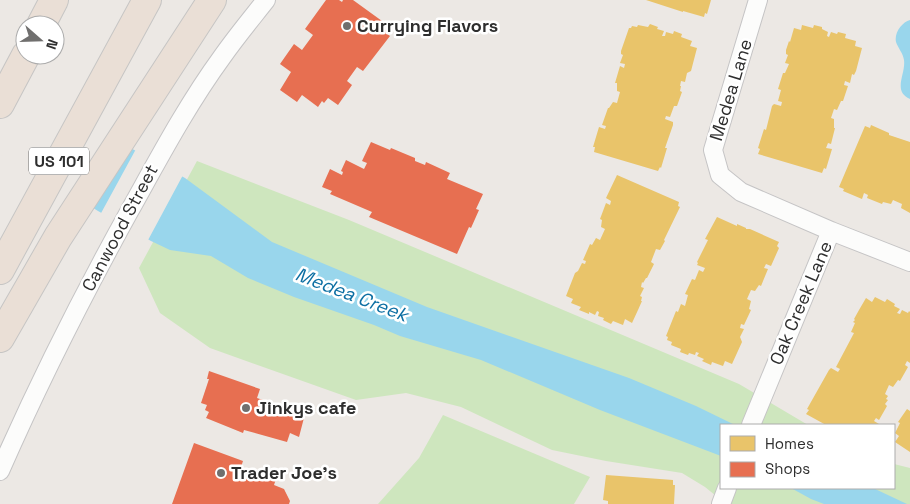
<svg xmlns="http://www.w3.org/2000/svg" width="910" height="504" viewBox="0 0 910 504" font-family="'Space Grotesk',sans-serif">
<rect width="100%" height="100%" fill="#ece8e4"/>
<path fill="#cee6be" d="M197,161l152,59 390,164 69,41h-87v63h173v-24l16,4v36h-184l-21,-17 -23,-14 -76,-12 -54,-11 -91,-43 -55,-14 -50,7 -146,-52 -50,-35 -21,-45z
M443,415l147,62 -16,27h-196l41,-46z"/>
<path fill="#99d6ec" d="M910,20v79c-18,-8 -4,-25 -6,-39 -1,-7 -6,-12 -8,-18 -2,-9 6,-20 14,-22z
M0,76l185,102 87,64 155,65 202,71 67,28 39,19h-14v31l-121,-46 -119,-50 -81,-24 -26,-11 -80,-28 -46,-19 -37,-22 -41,-6 -19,-9 -53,-30 -98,-60z
M791,488h82l34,16h-83l-13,-5z"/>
<path fill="#ece8e4" d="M0,74l132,72 -41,64 -91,-56z
M136,149l47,26 -36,67 -47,-27z"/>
<path fill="#e9c46a" d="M646,0h65l-4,14 -2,-1 -1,4 -21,-6v1z
M650,24l8,3 -1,2 7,2 -2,5h3l1,-4 7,2 1,-3 8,3 -1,3 11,4 -2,5 7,2 -6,23 -4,2 -2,9 -4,-1 -1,5h1l-1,5 2,1 -5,14h-3l-4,11 -4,-1 -1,3 8,3v3l-8,23h2l-6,20 -1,-1 -2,4 -64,-19 1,-5h-2l6,-20 6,2 1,-3 -4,-1 6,-17h1l4,-6 4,1 3,-11 -3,-1v-8h-2l5,-17 4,2 1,-4 -5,-1 3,-8 -2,-1v-3l8,-23h2l1,-2 5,1 1,-2 10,2z
M802,25l11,3 1,-3 8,2v2l6,3 -1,4 2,1 2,-5 6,2 1,-2 8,2 -1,4 11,3 -1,5 7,2 -6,23 -2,4 -2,-1 -2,9 -5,-2 -1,4 4,1 -5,15h-2l-4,9 -3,-1 -3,9 3,1v9h1l-4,16 -3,-1 -2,5 6,1 -6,20 -2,-1 -2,5 -64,-19 2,-5 -2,-1 6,-19 2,1 6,-24 2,-2 7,2 1,-4 -4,-1 3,-11 -3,-1 5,-16h2l4,-9 -4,-1 3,-8 -2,-1v-4l3,-9 1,1 4,-14 7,2z
M871,125l18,8v2l21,7v71l-9,-5 1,-4 -9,-4 -2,4 -8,-2 -1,2 -15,-6 1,-3 -4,-2 -2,6 -19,-8 1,-2 -5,-2 26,-61 5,2z
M617,175l62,27 -1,4 2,1 -16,33 1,1 -5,9 -4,-1 -5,13 3,2 -7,14h-1l-3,5 -1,-1 -1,5 3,1 -4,8 2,1 -1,4h1l-4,9 -6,13 -7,-4 -2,6 -10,-4 -2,3 -8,-4 1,-2 -6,-2 1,-4 -2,-1 -2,4 -6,-3v2l-10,-4 2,-3 -10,-4 2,-4 -7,-3 9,-23 3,-2 4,-8 3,1 1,-3 -3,-1 7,-16 2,1 4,-7 4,2 5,-11 -4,-2 1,-7 -2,-1 6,-16 4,2 1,-4 -5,-3z
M717,217l20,9v-2l9,4v1h4l29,13 -2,4 2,2 -8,18 -5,-2 -2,4 4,1 -7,17 -2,-1 -4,6 -4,-1 -4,9 4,2 -2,8 2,1 -7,15 -3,-1 -1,4 4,1 -4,8 2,5 -10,22 -7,-3 -2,5 -11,-4 -1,3 -9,-4 2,-2 -7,-3 2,-3 -3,-1 -1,3 -6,-2 -1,2 -8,-3 1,-3 -10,-4 1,-3 -5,-2 1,-3 -2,-1 10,-25 2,1 3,-8 4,2 3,-11 -3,-1 7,-15 3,1 4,-10 4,2 2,-4 -8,-3 1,-2 -1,-1 11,-22 -3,-1z
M875,297l10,5 2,-3 8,5 -1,2 6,3 -3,4 3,1 2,-4 6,3 1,-2 1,1v51l-3,-2 -2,4 3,2 -8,14 -2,-1 -5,7 -4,-2 -4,9 3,2 -2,3 2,1 -3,4 2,2 -8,14 -3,-2 -2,3 5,3v1h-53l-20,-11 3,-4 -2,-1 22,-39 2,-2 7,4 2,-3 -4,-2 18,-34 -3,-1 4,-9 -2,-1 2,-2 -1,-1 5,-9 7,-12 6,4z
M907,409l3,2v41l-15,-10 4,-6 -4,-3 5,-10 -2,-1z
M606,475l67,5v5h2l-1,19h-66v-3l-5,-1z"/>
<path fill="#e76f51" d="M326,0h13l3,2 1,-2h10l29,21 -3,4 8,6 -1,2 4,3 -27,35 -6,-4 -10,14 5,4 -14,20 -10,-7 -4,5 -2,-2 -4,6 -16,-12 -5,7 -17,-12 11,-18 -11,-8 14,-20 8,6 11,-15 -8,-6z
M371,142l19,8 1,-2 24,10v3l10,4 1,-3 24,11 -3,6 36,15 -7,15 3,1 -8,18 -2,-1 -12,27 -88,-37 3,-5 -42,-18 2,-3 -10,-4 8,-18 12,6 1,-3 -2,-1 5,-11 18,9 3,-6 -5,-2z
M209,371l51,18 -3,9 48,16 -6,23 -9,-4 -3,9 -43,-12 -1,3 -37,-15 3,-6 -4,-2 2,-5 -6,-2 8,-24h-2z
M194,443l49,18 -2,6 35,12 -2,6 10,4 6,12 -1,3h-117z"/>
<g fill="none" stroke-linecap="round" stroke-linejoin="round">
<g stroke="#c5c4c5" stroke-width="20">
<path id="street" d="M758,0l-45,150 7,25 21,17 90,39
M751,425l80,-194 79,31
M0,471c39,-89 83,-176 130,-261 29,-52 57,-105 92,-153 14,-20 29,-38 44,-57
M721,504l6,-16"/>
</g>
<g stroke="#c6c5c4" stroke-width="30">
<path id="highway" d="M41,25l13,-25
M0,104l26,-49
M0,270l147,-270
M0,338l58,-101 154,-237"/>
</g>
<use href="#street" stroke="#fcfcfb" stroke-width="18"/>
<use href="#highway" stroke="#eadfd6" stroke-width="28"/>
</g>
<g fill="#706f6e" stroke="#fff" stroke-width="2">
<circle cx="347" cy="26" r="5"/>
<circle cx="246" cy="408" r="5"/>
<circle cx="221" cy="473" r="5"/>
</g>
<g text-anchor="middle" stroke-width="5" stroke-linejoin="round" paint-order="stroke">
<rect fill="#fff" stroke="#6d6d6d" stroke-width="1" x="29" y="147.5" width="60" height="27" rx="4"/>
<g font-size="16" font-weight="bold" fill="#2e2e2e">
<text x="59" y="167">US 101</text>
</g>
<g font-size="18" font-weight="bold" fill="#2e2e2e" stroke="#fff" text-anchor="start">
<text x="357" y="32">Currying Flavors</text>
<text x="256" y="414">Jinkys cafe</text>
<text x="231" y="479">Trader Joe's</text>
</g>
<g font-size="18" fill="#2e2e2e" stroke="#fff">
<text transform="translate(731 90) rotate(-73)" y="6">Medea Lane</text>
<text transform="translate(120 228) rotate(-62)" y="6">Canwood Street</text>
<text transform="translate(801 303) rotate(-67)" y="6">Oak Creek Lane</text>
</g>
<g font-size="19" font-style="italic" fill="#0d6fa3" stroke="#fff">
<text transform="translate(352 294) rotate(21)" y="7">Medea Creek</text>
</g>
</g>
<rect x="720" y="424" width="175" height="65" fill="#ffffff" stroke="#ababab"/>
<rect x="730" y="436" width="25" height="15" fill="#e9c46a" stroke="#ababab"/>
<text x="765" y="449" font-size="15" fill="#2e2e2e">Homes</text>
<rect x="730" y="462" width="25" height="15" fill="#e76f51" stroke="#ababab"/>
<text x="765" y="474" font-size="15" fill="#2e2e2e">Shops</text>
<g transform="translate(40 40) rotate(110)"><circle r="24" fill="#ffffff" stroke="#ababab"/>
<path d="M0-4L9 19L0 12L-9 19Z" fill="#706f6e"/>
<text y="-8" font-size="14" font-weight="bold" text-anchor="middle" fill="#2e2e2e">N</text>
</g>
</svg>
